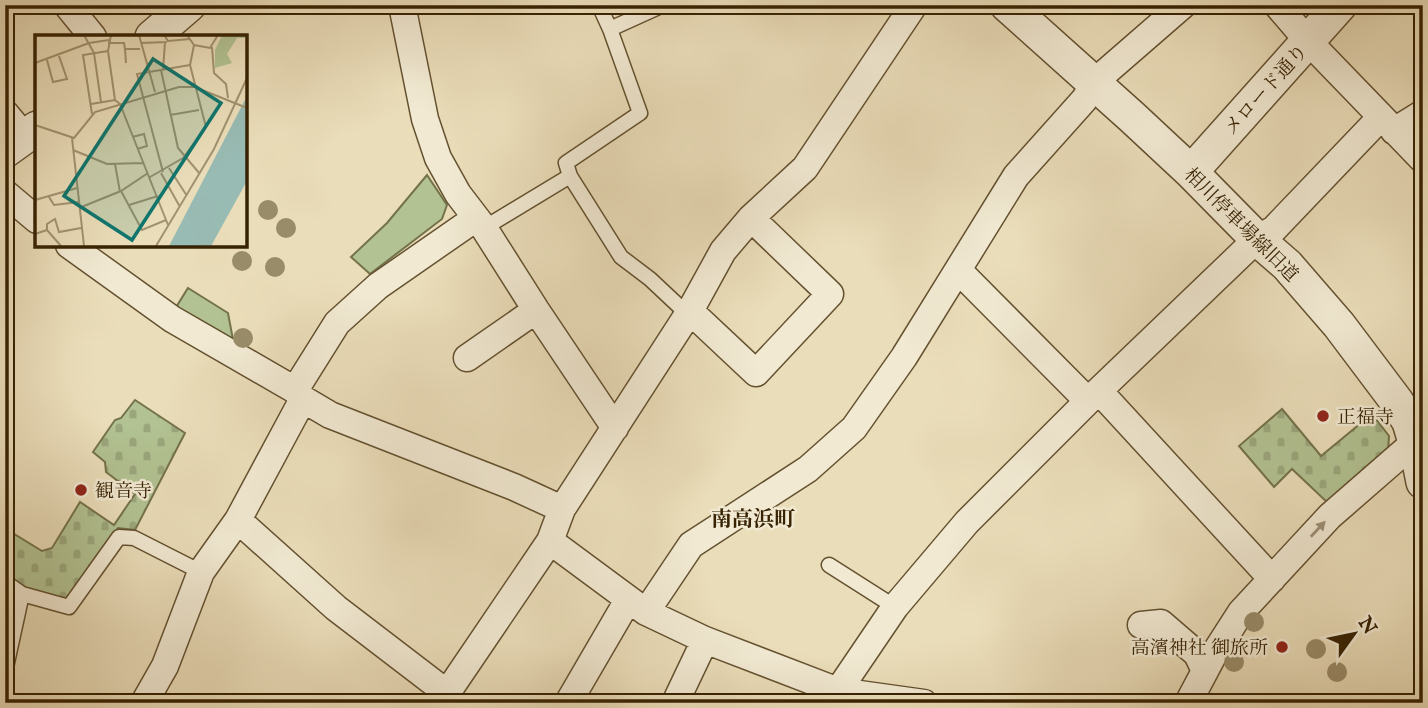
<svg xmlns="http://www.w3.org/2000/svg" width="1428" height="708" viewBox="0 0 1428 708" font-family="'IM FELL English','Noto Serif JP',serif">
<defs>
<pattern id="cemetery-stones" width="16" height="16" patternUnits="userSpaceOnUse" patternTransform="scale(1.75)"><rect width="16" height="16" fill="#b2c292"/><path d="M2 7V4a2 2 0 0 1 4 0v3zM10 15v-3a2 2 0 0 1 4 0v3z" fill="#9aa67c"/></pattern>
</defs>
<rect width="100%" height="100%" fill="#eaddb9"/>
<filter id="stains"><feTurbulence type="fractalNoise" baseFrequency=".00286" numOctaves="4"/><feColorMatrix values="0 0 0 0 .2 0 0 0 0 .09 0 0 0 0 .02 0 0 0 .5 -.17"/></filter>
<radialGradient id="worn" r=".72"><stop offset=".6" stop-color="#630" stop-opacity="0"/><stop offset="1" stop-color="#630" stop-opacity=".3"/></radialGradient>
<path fill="url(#cemetery-stones)" stroke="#74724a" stroke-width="2" d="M135,400l50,33 -50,97 -17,-2 -51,72 -44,-12 -18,-13 1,-46 36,22 10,-3 28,-46 34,23 21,-31 -29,-22 -1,-10 -12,-10 22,-32 6,-2z
M1282,409l39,47 51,-42 17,22 -1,16 -58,53 -38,-36 -18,18 -35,-41z"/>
<path fill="#b2c292" stroke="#74724a" stroke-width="2" d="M427,175l20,30 -5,14 -72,55 -19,-17 36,-34z
M188,288l40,25 6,32 -59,-36z"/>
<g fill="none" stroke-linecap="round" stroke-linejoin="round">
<g stroke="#645130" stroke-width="17">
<path id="service" d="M599,5l11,24 30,84 -74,50 4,13 51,81 29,22 32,30 8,2
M610,29l53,-24
M484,228l86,-52
M829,565l66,42
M5,582l17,12 47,13 50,-70 15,1 67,34
M5,672l17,-78"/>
</g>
<g stroke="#645130" stroke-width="29">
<path id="minor" d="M67,5l26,32
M402,5l23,114 13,39 20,36 26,34 52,82 79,118
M1277,5l31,36 115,119
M5,113l20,24
M1394,131l29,-18
M5,193l32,27
M69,245l103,74 123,71 8,9 27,16 184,72 48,22
M959,271l129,130
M690,311l66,62 74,-79 -79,-76
M467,358l69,-48
M295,390l42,-67 41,-37 98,-68
M1099,391l173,188
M238,520l98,88 111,85
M550,541l96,71 59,28 133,51 86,12
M646,612l45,-67 117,-76 46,-41 50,-71 112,-181 68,-76 11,-17 12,-12 76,-66
M1141,625l20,-2 36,31 8,17
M144,703l21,-37 36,-94 37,-52 65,-121
M438,703l9,-10 103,-152 12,-32 128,-198 33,-60 28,-33 54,-50 109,-163
M568,703l60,-103
M675,703l30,-63
M835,703l3,-12 57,-84 72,-85 121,-121 169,-162 17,-10 107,-112
M1188,703l26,-49 27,-42 89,-96 93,-81"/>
</g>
<g stroke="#645130" stroke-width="36">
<path id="tertiary" d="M1007,5l125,112 59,55 66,67 30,26 52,60 58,77 12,20 6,20 8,40
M152,37l37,-32
M5,151l32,-23
M1191,172l149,-167"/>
</g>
<use href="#service" stroke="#f1e9d2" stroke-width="14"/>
<use href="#minor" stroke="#f1e9d2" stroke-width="26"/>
<use href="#tertiary" stroke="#f1e9d2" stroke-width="33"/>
</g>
<g fill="#998c69">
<circle cx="268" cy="210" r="10"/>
<circle cx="286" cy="228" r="10"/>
<circle cx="242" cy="261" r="10"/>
<circle cx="275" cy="267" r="10"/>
<circle cx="243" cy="338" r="10"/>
<circle cx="1254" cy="622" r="10"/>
<circle cx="1316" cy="649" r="10"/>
<circle cx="1234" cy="662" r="10"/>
<circle cx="1337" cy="672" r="10"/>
</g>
<defs><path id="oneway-solid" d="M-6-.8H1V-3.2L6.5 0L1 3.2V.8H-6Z" transform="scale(1.75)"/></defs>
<use fill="#9d8f75" href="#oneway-solid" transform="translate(1318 529) rotate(-47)"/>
<g fill="#8f2418" stroke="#f1e9d2" stroke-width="2.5">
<circle cx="1323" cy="416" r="7"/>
<circle cx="81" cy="490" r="7"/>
<circle cx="1282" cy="647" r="7"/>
</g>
<g text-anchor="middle" stroke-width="5" stroke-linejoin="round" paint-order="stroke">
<g font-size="19" fill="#372203" stroke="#f1e9d2">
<text transform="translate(1265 89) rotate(-48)" y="7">メロード通り</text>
<text transform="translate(1242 224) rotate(45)" y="7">相川停車場線旧道</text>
</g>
<g font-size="19" fill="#372203" stroke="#f1e9d2" text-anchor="start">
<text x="1337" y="423">正福寺</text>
<text x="95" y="497">観音寺</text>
<text x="1268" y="654" text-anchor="end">高濱神社 御旅所</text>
</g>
<g font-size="21" font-weight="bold" fill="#372203" stroke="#f1e9d2">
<text x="753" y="526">南高浜町</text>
</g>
</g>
<g transform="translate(35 35)">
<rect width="212" height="212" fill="#eaddb9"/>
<path d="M187,0h25v3h-10l-10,16 5,9 -17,5v-18z" fill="#b2c292"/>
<path d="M212,61v85l-10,18 -26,47h-42z" fill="#98bbb3"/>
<path fill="none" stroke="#a29270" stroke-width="2" d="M49,0l10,18 7,49M76,0l-3,16 7,49M104,0l16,57M129,0l4,6 22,-2M152,0l7,10 16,3 8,-13M73,8h16l1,6M106,8l26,-1M177,12l2,26 12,11 2,14M12,25l6,22 14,-3 -8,-23M0,28l54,-20 20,-3M91,28l-1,-14h15M126,35l17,78 22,26M128,35l2,-28M56,69l24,-4 5,4 48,121M57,79l-9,-59 25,-4M135,80l29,-5M0,90l39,13 21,-26 84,-25h16l52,21M97,102l12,-3 3,12 -10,3M37,103l12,108M38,115l34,14 36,-1M80,129l5,28M134,133l18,28M128,137l-26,-98 53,-9M126,138l19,34M115,142l33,-19 23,-31 -16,-62 4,-20M86,156l21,39 24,-10M14,162l5,8 25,-3M0,165l42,-12M94,170l29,-9M44,173l42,-17 27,-18M12,195l14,16M0,199l12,-4v-6l8,-5 4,13 22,-4M121,211l58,-97 33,-71"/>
<path fill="#0f766e" fill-opacity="0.15" stroke="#0f766e" stroke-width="3.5" d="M118,24l68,44 -89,137 -68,-44z"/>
<rect width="212" height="212" fill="none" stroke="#372203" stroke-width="3.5"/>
</g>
<rect width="1428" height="708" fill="none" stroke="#eaddb9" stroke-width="28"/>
<rect x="7" y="7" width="1414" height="694" fill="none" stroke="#372203" stroke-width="3.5"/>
<rect x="14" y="14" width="1400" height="680" fill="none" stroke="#372203" stroke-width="2"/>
<g transform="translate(1354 634) rotate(57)" stroke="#f1e9d2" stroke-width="5" paint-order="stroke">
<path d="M0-5L12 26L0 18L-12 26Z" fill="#372203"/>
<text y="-10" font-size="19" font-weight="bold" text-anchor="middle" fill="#372203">N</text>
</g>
<rect width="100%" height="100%" filter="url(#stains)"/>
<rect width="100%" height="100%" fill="url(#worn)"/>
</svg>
